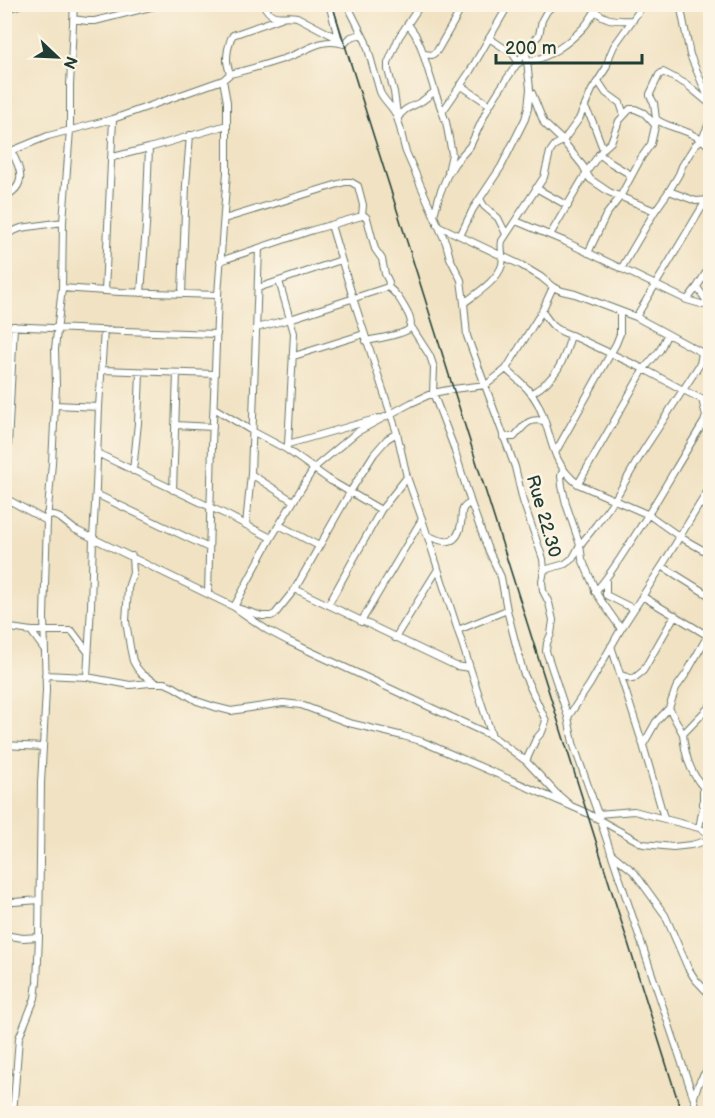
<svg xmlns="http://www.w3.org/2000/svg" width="715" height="1118" viewBox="0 0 715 1118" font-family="'Balsamiq Sans',sans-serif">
<rect width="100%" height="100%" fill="#fcf5e5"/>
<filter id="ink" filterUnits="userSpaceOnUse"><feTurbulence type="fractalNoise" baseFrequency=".0167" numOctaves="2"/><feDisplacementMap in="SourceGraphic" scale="12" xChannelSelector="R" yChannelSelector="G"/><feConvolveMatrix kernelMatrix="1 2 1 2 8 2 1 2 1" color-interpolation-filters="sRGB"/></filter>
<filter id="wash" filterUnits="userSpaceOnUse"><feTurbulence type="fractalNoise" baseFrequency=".008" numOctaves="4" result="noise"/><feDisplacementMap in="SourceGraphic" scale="24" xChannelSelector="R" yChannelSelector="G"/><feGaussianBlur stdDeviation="1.35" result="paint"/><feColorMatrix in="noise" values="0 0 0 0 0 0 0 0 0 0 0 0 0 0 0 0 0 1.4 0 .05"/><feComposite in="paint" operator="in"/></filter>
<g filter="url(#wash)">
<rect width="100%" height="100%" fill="#f1e2c3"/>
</g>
<g filter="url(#ink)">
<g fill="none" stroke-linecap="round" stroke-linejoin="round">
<g stroke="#687766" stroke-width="8">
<path id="minor" d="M263,4c10,19 18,10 34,13l42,22
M329,4l10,37
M347,4l19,38 14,50c4,9 12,14 16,23 5,12 6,25 10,37l40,91 4,15 11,22 3,23 3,33 48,131 8,34 20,58 1,11 -2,11 1,10 6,12 4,17 -2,14 -4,9 -1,8 22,66 5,26 25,71 101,300
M590,4c11,17 25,17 43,16
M680,4l10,51 20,47
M4,10l18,-6
M73,19l14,2h8l67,-17
M408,24l7,10 6,13 14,45 11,30 6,32 -4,18
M489,38l24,16 6,9
M424,54l8,1 5,-4 27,-47
M527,62c20,-3 42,-19 56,-34 7,-7 11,-16 17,-24
M230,74c-3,-11 -4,-13 -2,-25 2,-6 1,-9 5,-14l48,-17
M598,81l8,12 14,10 4,12
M460,85l30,20
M532,93l12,30 19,18 20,25 7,13 19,13 46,19
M710,104l-24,-20 -23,-12 -4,3 -9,19v2l4,7 2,16c8,6 14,7 23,10 12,4 22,9 31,18
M585,108l7,12 11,29
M443,111l26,-38 40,-69
M397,114l-3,-22 -6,-22v-7l11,-26 22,-33
M398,118c6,-11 15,-11 24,-17 5,-3 8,-7 13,-9
M4,154l44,-18 65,-17 110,-39 7,-6c19,-4 37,-10 56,-16 22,-7 33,-21 58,-14l7,-7 11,-3
M599,154l12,9 20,12
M113,157l36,-9 78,-23
M536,188l32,18
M669,191l27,10 14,-1
M4,197c23,-11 18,-27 7,-46
M480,199l4,7 14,12 8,16
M434,215l6,-22 7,-17 8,-13 15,-17 18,-38 10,-16 31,-46 10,-11 3,-15 5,-9 8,-7
M224,219l121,-37h6l7,4 5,19 -1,11
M516,221l50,21 121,58 10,-13 13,-21
M331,225l22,73 44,135 10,44 15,42 70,217
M437,225l84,40 20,12 12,10 9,4 13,3 61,23 74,40
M4,235l17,-7 42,-6
M550,235l38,-65 15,-21 8,-7 8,-21 11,-12h5l9,4 11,12
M460,236l13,-27 28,-42 24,-48 3,-11 2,-19 -4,-38
M588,253l18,-38 14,-18 21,-39 10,-14 5,-22
M220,261l93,-31 49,-14h3l2,2 8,31 7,10 3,15 4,8 -1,5c9,7 13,14 18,23 3,5 7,14 3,19 -6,6 -34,10 -43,12
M621,269l34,-58 14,-20 10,-17 3,-8 13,-21 7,-6 8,-18
M279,281l15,52 -6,111 -2,5
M553,287l-11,24 -36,58 -20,16 -33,4 -20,4 -22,10 -54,29 -43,36 -43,70 -37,69 33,23 21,11 204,95 34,25 30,32 14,12
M697,287l13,19
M62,288l58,4 98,3
M258,288l83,-28
M105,291l8,-172
M141,293l5,-67 3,-78
M182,294l4,-109 4,-50
M687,300l21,6
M464,303c13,-10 33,-22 38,-38 2,-8 -2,-16 0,-24l42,-64 6,-25 5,-7 8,-4 16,-22 13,-29 14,-22 4,-13 4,-9 30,-42
M542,311c9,14 13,19 29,24l73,34 39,21 17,-26 2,-11
M636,317l74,-123
M410,325l20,31 4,12 -1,25 20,52 18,58 16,44 14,30 6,33 16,62 23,49 -4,11 -6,7 -10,22
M4,326l119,5 94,3
M256,328l34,-9 98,-32
M294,356l70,-22
M506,369c12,11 25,21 32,35 15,30 11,58 40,80l71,31 31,22 30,17
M102,370l113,4
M532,393c24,-14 32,-31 39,-58
M55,405l44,2
M214,408l38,23 34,18 45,32 50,29
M175,425l38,2
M503,437h11c11,-12 13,-19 30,-16
M288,444l91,-26
M97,453l130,62 44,23
M555,453l61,-109 4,-10v-23
M563,470l-2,6 1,10 4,18 14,41 2,14 16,37 23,33
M133,471l5,-48 2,-51
M251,474l42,27
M578,484l66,-115 16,-19 7,-15
M173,490l4,-117
M96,494l113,54
M5,498l42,23
M701,504l9,5
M47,513l13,5 14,11 160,78 28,9h9l4,-2 20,-25 55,-97 24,-38 13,-15 10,-6
M246,525l5,-51 8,-226
M279,525l40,21
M427,535c16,8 30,12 34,-11 1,-5 0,-11 2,-15 2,-4 4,-4 8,-6
M4,538l3,-38v-35l7,-139
M132,556l1,17 -5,15 -2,33 4,26 3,14 4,7 5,6 13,8
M662,566l48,30
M544,570l21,-6 8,-6 7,-13 16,-20 19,-26 28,-48 40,-61 27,13
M606,580v15l28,14
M295,589l161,77 14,2
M595,592c13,-15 23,-30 33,-46 27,-40 50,-83 76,-124l2,-6 -4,-17
M208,594l4,-149 6,-150 9,-123v-70l-4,-22
M642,596l68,41
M328,605l53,-95 26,-33
M361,622l61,-103
M4,627l27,4h41l16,21
M458,630l49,-20
M31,631l13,18
M395,638l43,-69
M611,646l32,99 21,73
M45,675l42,2 43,8 20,-2h15l9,4 23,14 18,6 16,4 52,-8 18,2 48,18 54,13 18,5 166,72 56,31 30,3 18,-2 19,-5
M621,675l12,4 10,-8 32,-56
M87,677l4,-71 2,-68 3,-51 3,-80 5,-77
M669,708l14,26 27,-28
M568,717l22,-33 31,-55 41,-63 48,-79
M683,734c2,20 6,37 20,53l7,-9
M4,745l39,2 3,-57 -2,-74 3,-95 5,-58 4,-78 -1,-36 7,-61 1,-66 7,-92v-45l4,-81
M643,745l13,-23 13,-14 7,-20 10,-14 22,-39
M598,814l36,-3 65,17 11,6
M699,828l4,-21v-20
M611,853l23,19 31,43 23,53 7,11 15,16
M4,900l10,2 25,-2
M4,935l19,3 16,-1 2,-154 2,-36
M694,1097c3,-12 7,-21 16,-30
M13,1114l6,-76 16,-40 2,-16 2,-45"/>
</g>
<use href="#minor" stroke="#fff" stroke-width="6"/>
<path stroke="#1f3d34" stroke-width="1.5" d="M332,4l350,1110"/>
</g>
</g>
<g text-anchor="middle" stroke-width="5" stroke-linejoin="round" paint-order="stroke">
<g font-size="18" fill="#1f3d34" stroke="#fcf5e5">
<text transform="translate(544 516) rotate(74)" y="6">Rue 22.30</text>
</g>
</g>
<rect width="715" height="1118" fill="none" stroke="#fcf5e5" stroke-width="24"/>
<g transform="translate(57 57) rotate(113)" stroke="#fcf5e5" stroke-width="4.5" paint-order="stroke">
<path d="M0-4.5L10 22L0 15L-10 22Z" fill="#1f3d34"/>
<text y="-9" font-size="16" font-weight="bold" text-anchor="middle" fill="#1f3d34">N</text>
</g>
<path d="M496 54v9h146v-9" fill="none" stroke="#1f3d34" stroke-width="3"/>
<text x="505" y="54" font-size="18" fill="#1f3d34" stroke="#fcf5e5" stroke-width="4.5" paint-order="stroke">200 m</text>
</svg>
